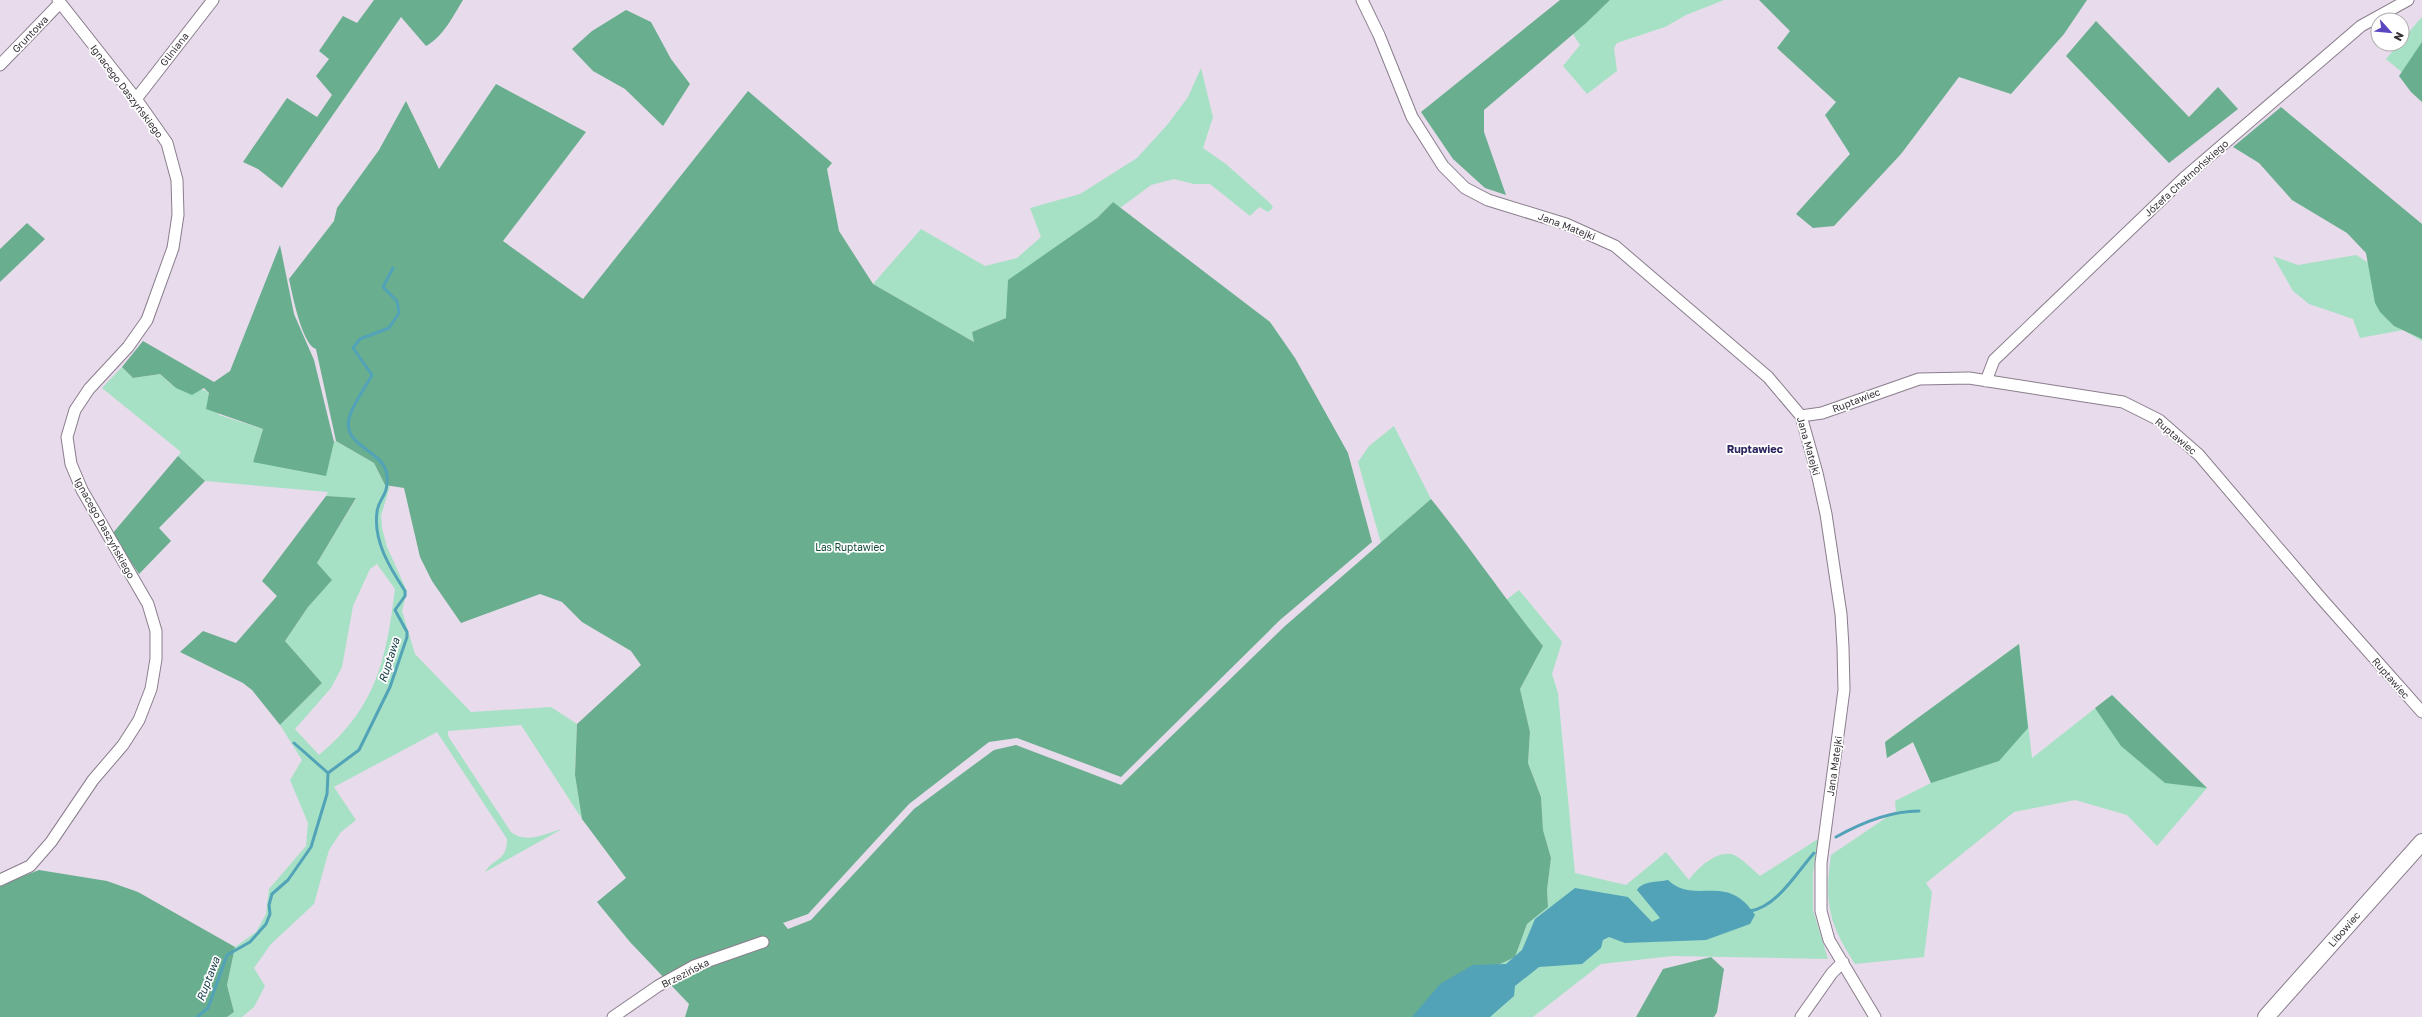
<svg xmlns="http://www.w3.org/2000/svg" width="2422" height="1017" viewBox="0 0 2422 1017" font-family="'Golos Text',sans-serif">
<rect width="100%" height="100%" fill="#e8dbeb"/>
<path fill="#a7e1c5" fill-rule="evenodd" d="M1610,0h114l-38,15 -21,12 -48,16 -3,5 3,23 -30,23 -24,-28 17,-21 -7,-11z
M2422,17v72l-36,-30 13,-15h3v-4z
M1201,68l12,49 -10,31 23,16 45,40 2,4 -5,4 -9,-5 -9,9 -40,-32h-16l-20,-5 -23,6 -31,23 -7,-6 -16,16 -19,14 -72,86 -34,14 2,10 -101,-58 48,-55 64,37 32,-8 24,-21 -11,-29 50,-14 57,-36 31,-34 20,-27z
M2356,255l60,37 6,1v48l-19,-11 -43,8 -7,-19 -44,-15 -16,-13 -20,-35 25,9z
M122,367l11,11 27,-4c5,4 12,12 18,14 32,6 25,-9 41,27l44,14 -10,33 83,-21 38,22 11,22 5,1 -9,30 1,12 5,19 20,44 -5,20 13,43 56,58 80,-5 26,17 -2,51 7,44 -61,-94 -73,6v5l63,96c16,12 33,2 51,-3l-77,43c9,-15 22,-10 22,-33l-70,-107 -103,55 22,33 -15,12 -12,18 -15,54 -43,40 -17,24 11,18 -11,21 -12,10h-15l7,-5 -7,-27 8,-38 21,-15 10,-18 3,-25 37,-43 2,-23 -18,-43 12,-20 -22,-35 42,-42 -37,-42 23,-34 23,-27 -14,-17 39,-64 -30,-3 2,-4 -123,-11 -27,-25 3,-4 -79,-64zM377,564l18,25c-9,70 -18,118 -76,166l-24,-26 36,-41 11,-21 11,-61 17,-37z
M1394,426l37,73 -50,44 -23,-81 11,-16z
M1519,590l43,52 -10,32 6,19 17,180 51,12 40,-33 23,28c8,-12 31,-33 47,-24 9,5 17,14 24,20l58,-37 -5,34v37l15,49 -155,-3 -72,8 -68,53h-110l23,-27 69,-33 12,-33 21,-17 -1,-17 4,-32 -8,-28 -2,-33 -13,-34 2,-31 -10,-43 23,-43 -37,-46z
M2019,644l13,114 80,-63 95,93 -50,58 -30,-31 -52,-15 -61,12 -88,71 6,9 -8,65 -69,7c-26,-41 -31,-60 -24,-109l65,-44 -1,-10 36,-18 -18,-41 -26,16 -2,-16z"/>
<path fill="#69ae8f" d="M374,0h89c-10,16 -20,37 -37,46l-25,-29 -119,171 -24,-19 -15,-7 44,-64 30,19 15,-22 -16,-19 13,-17 -10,-8 24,-35 14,7z
M1560,0h50l-25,24 -101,86v22l22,63 -21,-7 -32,-29 -32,-47z
M1759,0h328l-23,34 -53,60 -52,-17 -58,77 -67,72 -21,2 -17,-14 54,-60 -25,-39 11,-13 -59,-54 13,-17z
M626,10l25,12 20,37 19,25 -27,42 -38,-37 -32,-18 -21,-22 20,-18z
M2096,21l93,96 29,-30 20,22 -69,54 -103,-107z
M2422,42v60l-11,-10 -12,-16z
M496,84l90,48 -83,109 80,58 165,-208 84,72 -5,6 12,62 34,53 101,58 -2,-10 34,-14 2,-38 89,-62 16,-16 157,120 25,36 53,95 24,89 -92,78 -159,157 -104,-39 -28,4 -80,62 -101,110 -25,9 5,6 23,-9 103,-111 80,-59 22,-5 105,40 164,-159 146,-127c39,48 73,99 112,147l-23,43 10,43 -2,31 13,34 2,33 8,28 -4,32 1,17 -21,17 -12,33 -69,33 -23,27h-738l4,-13 -59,-62 -33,-40 29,-24 -44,-59 -7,-44 2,-51 64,-59 -10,-14 -49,-29 -20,-20 -22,-8 -79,29 -29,-42 -12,-24 -16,-69 -19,-3 -11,-22 -38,-22 -20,-92c-14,-4 -24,-56 -27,-70l45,-58 3,-13 42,-58 27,-49 33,68z
M2281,107l141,117v115l-28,-13 -14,-14 -5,-9 -9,-50 -19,-20 -55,-33 -33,-37 -26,-16z
M27,223l18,16 -45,43v-33z
M280,245l14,69 20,46 20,82 -8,34 -73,-14 10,-33 -57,-20 3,-16 -5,-5 -12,7 -16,-7 -16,-14 -27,4 -11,-11 21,-26 71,41 16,-11z
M178,456l27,25 -46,47 12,13 -32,33 -27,-40z
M326,496l30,2 -39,65 15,17 -24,27 -23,34 37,42 -42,42 -28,-35 -9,-7 -63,-31 23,-21 33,12 41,-47 -15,-15z
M2019,644l9,84 -29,33 -68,22 -18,-41 -26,16 -2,-16z
M2112,695l95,93 -42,-5 -44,-37 -26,-38z
M39,870l68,11 31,11 97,55 -8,38 7,27 -7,5h-227v-132z
M1711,957l13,12 -7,43 -3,5h-78l27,-48z"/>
<path fill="#52a3b8" d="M1668,880c27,26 59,-9 87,35l-5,9 -44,16 -81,3 -16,-6 -6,3 -2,8 -19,16 -43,3 -24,19 -1,10 -24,21h-78l28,-33 33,-19 33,-1 16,-14 13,-31 40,-31 53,9 24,25 8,-4 -23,-28c5,-9 21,-8 31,-10z"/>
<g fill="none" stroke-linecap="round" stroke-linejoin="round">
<path stroke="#52a3b8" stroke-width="3" d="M294,743l34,30
M1836,837c25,-14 54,-26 83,-26
M1750,911c27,-4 47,-39 64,-58
M197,1017l11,-9 19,-53 23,-13 16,-18 4,-10 -1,-9 3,-11 16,-14 23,-33 16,-53 1,-21 31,-23 31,-63 17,-50v-5l-12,-22 10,-14v-5c-15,-23 -32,-50 -28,-79 1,-14 12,-15 10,-37 -3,-26 -48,-28 -37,-60 5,-14 15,-27 22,-40l-19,-27 7,-9 29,-11 10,-15 -2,-12 -14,-14 10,-19"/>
<g stroke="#8a7e8d" stroke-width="13">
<path id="street" d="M1362,0l17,35 33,82 31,49 22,22 23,12 78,24 49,22 153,131 33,39 16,57 9,41 15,100 2,33 1,43 -23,173v48l8,29 46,77
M0,65l60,-62
M136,99l77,-99
M1986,381l8,-21 190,-182 177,-152 47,-26
M1801,416l21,-3 97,-34 50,-1 154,24 36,18 40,35 121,142 102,115
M0,880l30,-14 21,-24 42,-62 30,-35 16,-25 12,-31 5,-30v-28l-8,-27 -66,-114 -11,-26 -4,-27 8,-27 14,-21 39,-42 19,-27 26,-72 5,-33 -1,-35 -10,-37 -31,-44 -78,-99
M613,1017l45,-31 36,-20 69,-24
M1801,1017l31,-44 11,-11"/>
</g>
<g stroke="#8a7e8d" stroke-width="18">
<path id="secondary" d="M2266,1017l156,-175"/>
</g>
<use href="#street" stroke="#fff" stroke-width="11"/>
<use href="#secondary" stroke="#fff" stroke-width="16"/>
</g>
<g text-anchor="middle" stroke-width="3.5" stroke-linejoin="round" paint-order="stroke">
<g font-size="10" fill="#373238" stroke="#fff">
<text transform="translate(30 34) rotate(-46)" y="4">Gruntowa</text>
<text transform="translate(174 49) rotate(-52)" y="4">Gliniana</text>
<text transform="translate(127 91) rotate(53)" y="4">Ignacego Daszyńskiego</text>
<text transform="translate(2186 178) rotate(-42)" y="4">Józefa Chełmońskiego</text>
<text transform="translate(1567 226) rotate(21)" y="4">Jana Matejki</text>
<text transform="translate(1856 400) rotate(-21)" y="4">Ruptawiec</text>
<text transform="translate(2176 436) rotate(40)" y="4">Ruptawiec</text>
<text transform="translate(1809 446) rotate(74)" y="4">Jana Matejki</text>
<text transform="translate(105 528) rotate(61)" y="4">Ignacego Daszyńskiego</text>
<text transform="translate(2391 678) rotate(49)" y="4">Ruptawiec</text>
<text transform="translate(1834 766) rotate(-82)" y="4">Jana Matejki</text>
<text transform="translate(2344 929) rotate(-49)" y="4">Libowiec</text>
<text transform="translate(685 973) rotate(-27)" y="4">Brzezińska</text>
</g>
<g font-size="10" fill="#0f4833" stroke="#fff">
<text x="850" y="551">Las Ruptawiec</text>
</g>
<g font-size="11" font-weight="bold" fill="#2d2660" stroke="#fff">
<text x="1755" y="453">Ruptawiec</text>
</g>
<g font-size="11" font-style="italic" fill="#1a404a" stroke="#fff">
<text transform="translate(389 660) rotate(-72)" y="4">Ruptawa</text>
<text transform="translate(208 979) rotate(-69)" y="4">Ruptawa</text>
</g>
</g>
<g transform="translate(2390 32) rotate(117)"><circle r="19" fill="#ffffff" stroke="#afadaf"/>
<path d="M0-3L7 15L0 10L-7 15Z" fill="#5a47bf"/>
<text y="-6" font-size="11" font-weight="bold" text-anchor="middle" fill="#373238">N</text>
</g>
</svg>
